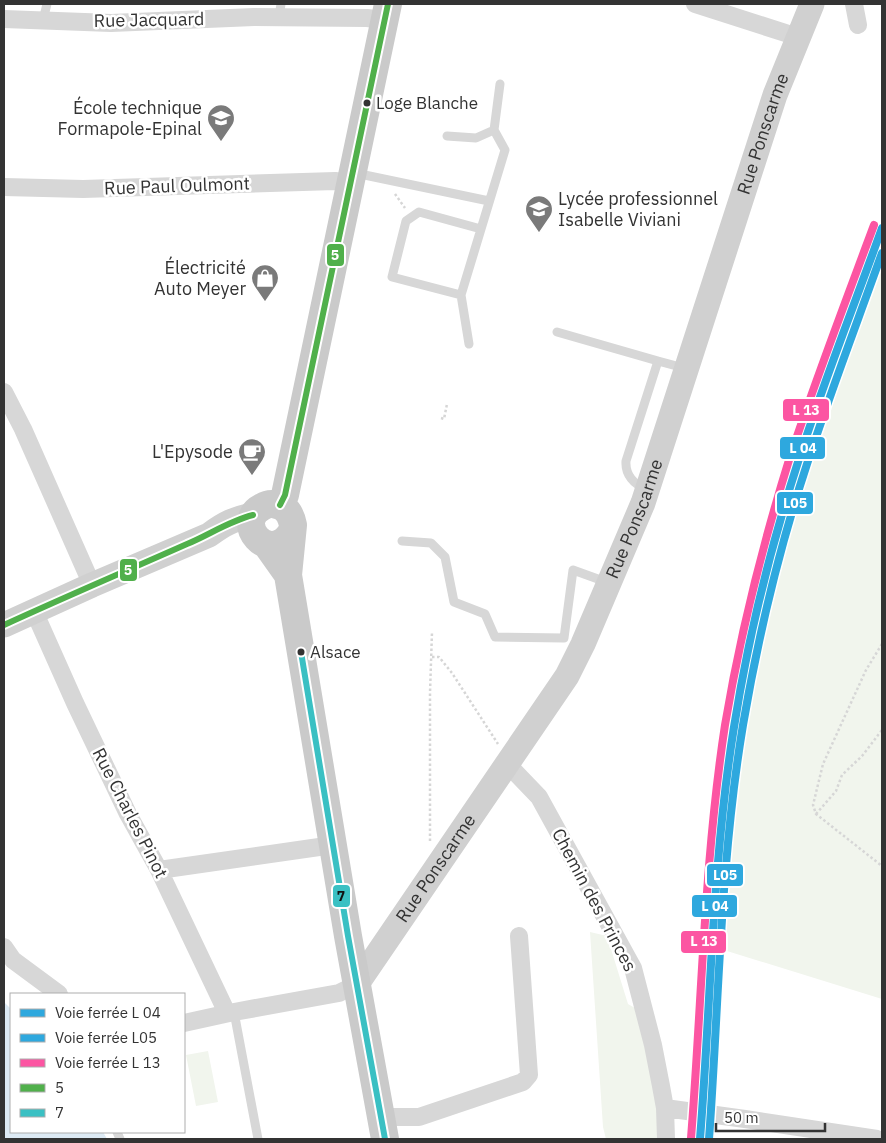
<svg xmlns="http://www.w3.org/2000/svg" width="886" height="1143" viewBox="0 0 886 1143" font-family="'IBM Plex Sans',sans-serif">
<rect width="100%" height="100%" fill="#fff"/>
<path fill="#f1f5ed" d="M882,237v762l-184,-57 107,-543z
M590,932l17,4 21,68 12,7 19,89 2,39h-55l-3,-12z
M208,1051l10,51 -22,4 -10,-51z"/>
<path fill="#ddeaf4" d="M4,1002l7,7v123h92l4,7h-103z"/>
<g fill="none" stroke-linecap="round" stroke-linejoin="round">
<path stroke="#d6d6d6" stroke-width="2.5" stroke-dasharray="2.5 2.5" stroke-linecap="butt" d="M395,194l10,14
M441,418l3,1 3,-15
M882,644l-16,26 -43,94 -10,41 3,9 66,52
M432,657h7l13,16 46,71
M816,814l20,-23 6,-16 20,-19 20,-26
M430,841v-148l2,-61"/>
<path stroke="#d7d7d7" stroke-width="9" d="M279,17l2,-13
M43,20l4,-16
M447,136l29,2 18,-8
M355,173l134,28
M461,295l-69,-18 14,-56 13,-9 62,17
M557,332l101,29
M469,344l-8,-49 44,-145 -11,-20 6,-46
M646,489c-12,-5 -21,-14 -20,-28l32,-100 26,7
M402,541l29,2 14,14 9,45 31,12 10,23 69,1 9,-68 36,13
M234,1012l24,127
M117,1132l3,7"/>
<path stroke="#d7d7d7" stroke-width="18" d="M695,4l103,33
M854,4l4,21
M4,19l107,4 143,-6 113,1 17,2
M4,187l79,2 252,-8 15,2
M4,392l19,37 69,156
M34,611l41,92 53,111 31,56 68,143
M506,766l9,6 24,25 94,171 20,77 8,41 4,22 1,31
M159,870l174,-25
M4,947l9,13 46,34
M184,1023l50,-11 105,-19 18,-9
M665,1108l80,11 132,20
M381,1117h38l104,-35 6,-7 -10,-139"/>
<g stroke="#d0d0d0" stroke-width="25">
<path d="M4,625l88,-40 117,-50c16,-12 25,-16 44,-20"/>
<path id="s1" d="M357,984l210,-308 16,-32 60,-141 132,-408 37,-91"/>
</g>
<path stroke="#cacaca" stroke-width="28" d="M280,505l5,-10 103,-491
M266,544l22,31 5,-50c-2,-10 -6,-18 -16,-20 -5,-2 -10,-1 -15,2 -29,15 6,59 29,26
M288,575l60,361 37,203"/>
<g stroke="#fff" stroke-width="10">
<path id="bus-1" d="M280,505l5,-10 103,-491
M4,625c61,-28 122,-54 183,-81 22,-9 42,-23 66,-29"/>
</g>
<g stroke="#fff" stroke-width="10">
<path id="bus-2" d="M301,652l47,284 37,203"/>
</g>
<use href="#bus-1" stroke="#50b04b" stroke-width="6"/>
<use href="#bus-2" stroke="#3ac0c3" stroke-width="6"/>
<g stroke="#fff" stroke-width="11">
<path id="rail-1" d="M700,1139c11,-137 12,-276 34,-412 14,-89 36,-178 64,-265 25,-79 56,-156 84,-234"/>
</g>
<g stroke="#fff" stroke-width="11">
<path id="rail-2" d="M709,1139c10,-137 11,-277 34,-414 15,-88 36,-176 64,-261 23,-71 50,-141 75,-211"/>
</g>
<g stroke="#fff" stroke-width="11">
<path id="rail-3" d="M691,1138c11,-137 13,-276 34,-413 15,-89 37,-178 64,-265 26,-79 56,-157 85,-235"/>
</g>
<use href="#rail-1" stroke="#2ea8de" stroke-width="8"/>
<use href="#rail-2" stroke="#2ea8de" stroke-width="8"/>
<use href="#rail-3" stroke="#fc55a2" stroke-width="8"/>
</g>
<defs>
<g id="school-pin" transform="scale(1.4375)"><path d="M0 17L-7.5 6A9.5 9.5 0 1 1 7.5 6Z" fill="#7a7a7a" stroke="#fff"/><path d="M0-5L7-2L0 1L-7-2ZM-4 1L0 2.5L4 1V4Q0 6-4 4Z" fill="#fff"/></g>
<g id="shop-pin" transform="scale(1.4375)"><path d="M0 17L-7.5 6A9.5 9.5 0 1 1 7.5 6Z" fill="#7a7a7a" stroke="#fff"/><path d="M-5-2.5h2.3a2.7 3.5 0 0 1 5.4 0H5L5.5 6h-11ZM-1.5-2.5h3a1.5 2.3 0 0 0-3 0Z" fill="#fff"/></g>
<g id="cafe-pin" transform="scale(1.4375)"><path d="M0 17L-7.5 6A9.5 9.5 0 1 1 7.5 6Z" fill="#7a7a7a" stroke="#fff"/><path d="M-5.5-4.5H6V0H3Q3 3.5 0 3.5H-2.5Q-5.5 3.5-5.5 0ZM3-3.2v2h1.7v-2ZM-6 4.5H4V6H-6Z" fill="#fff"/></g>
</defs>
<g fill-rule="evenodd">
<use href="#school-pin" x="221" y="118"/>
<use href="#school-pin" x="539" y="209"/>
<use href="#shop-pin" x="265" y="278"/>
<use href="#cafe-pin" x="252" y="452"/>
</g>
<g fill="#333" stroke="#fff" stroke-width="2">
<circle cx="367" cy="103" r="4.5"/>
<circle cx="301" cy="652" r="4.5"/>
</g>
<g text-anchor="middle" stroke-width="5" stroke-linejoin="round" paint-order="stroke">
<g font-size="17" fill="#333" stroke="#fff" text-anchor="start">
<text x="376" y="109">Loge Blanche</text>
<text x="310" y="658">Alsace</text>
</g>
<g font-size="18" fill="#333" stroke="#fff">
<text transform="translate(149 20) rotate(-1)" y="6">Rue Jacquard</text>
<text dy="6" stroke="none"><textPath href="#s1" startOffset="950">Rue Ponscarme</textPath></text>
<text transform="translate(177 186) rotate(-2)" y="6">Rue Paul Oulmont</text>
<text dy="6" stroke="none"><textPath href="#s1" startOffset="544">Rue Ponscarme</textPath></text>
<text transform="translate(130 813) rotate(63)" y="6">Rue Charles Pinot</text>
<text dy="6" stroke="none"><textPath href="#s1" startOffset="140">Rue Ponscarme</textPath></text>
<text transform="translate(594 900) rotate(62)" y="6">Chemin des Princes</text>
</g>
<g font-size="18" fill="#333" stroke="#fff" text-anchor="end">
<text x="202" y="114">École technique<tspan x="202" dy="21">Formapole-Epinal</tspan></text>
<text x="558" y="205" text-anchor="start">Lycée professionnel<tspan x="558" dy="21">Isabelle Viviani</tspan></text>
<text x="246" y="274">Électricité<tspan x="246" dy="21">Auto Meyer</tspan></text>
<text x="233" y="458">L'Epysode</text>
</g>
</g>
<g stroke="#fff" stroke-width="2">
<rect x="326" y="243" width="19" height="24" rx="5" fill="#50b04b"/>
<rect x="782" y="398" width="48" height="24" rx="5" fill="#fc55a2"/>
<rect x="779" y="436" width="47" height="24" rx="5" fill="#2ea8de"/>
<rect x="776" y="491" width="38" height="24" rx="5" fill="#2ea8de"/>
<rect x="119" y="558" width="19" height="24" rx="5" fill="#50b04b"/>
<rect x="706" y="863" width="38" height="24" rx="5" fill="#2ea8de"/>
<rect x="332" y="884" width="19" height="24" rx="5" fill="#3ac0c3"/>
<rect x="691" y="894" width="47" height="24" rx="5" fill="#2ea8de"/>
<rect x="680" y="930" width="47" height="24" rx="5" fill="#fc55a2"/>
</g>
<g font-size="14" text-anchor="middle" font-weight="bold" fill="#fff">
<text x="335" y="260">5</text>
<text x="806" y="415">L 13</text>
<text x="803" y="453">L 04</text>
<text x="795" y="508">L05</text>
<text x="128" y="575">5</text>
<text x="725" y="880">L05</text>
<text x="715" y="911">L 04</text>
<text x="704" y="946">L 13</text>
</g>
<g font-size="14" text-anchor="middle" font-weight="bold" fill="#111">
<text x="341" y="901">7</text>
</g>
<rect width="886" height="1143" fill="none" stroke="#333333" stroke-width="10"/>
<rect x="10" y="993" width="175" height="140" fill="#ffffff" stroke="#adadad"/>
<rect x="20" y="1009" width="25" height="8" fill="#2ea8de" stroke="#adadad"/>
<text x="55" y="1018" font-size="15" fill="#333333">Voie ferrée L 04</text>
<rect x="20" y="1034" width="25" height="8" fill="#2ea8de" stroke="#adadad"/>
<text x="55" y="1043" font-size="15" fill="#333333">Voie ferrée L05</text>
<rect x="20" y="1059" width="25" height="8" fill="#fc55a2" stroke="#adadad"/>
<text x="55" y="1068" font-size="15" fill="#333333">Voie ferrée L 13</text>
<rect x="20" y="1084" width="25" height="8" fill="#50b04b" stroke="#adadad"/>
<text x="55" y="1093" font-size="15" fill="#333333">5</text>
<rect x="20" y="1109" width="25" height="8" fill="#3ac0c3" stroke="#adadad"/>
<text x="55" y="1118" font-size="15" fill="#333333">7</text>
<path d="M716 1123v8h109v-8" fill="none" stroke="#333333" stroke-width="2.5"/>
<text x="724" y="1123" font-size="15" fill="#333333" stroke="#ffffff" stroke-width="4" paint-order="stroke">50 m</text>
</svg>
